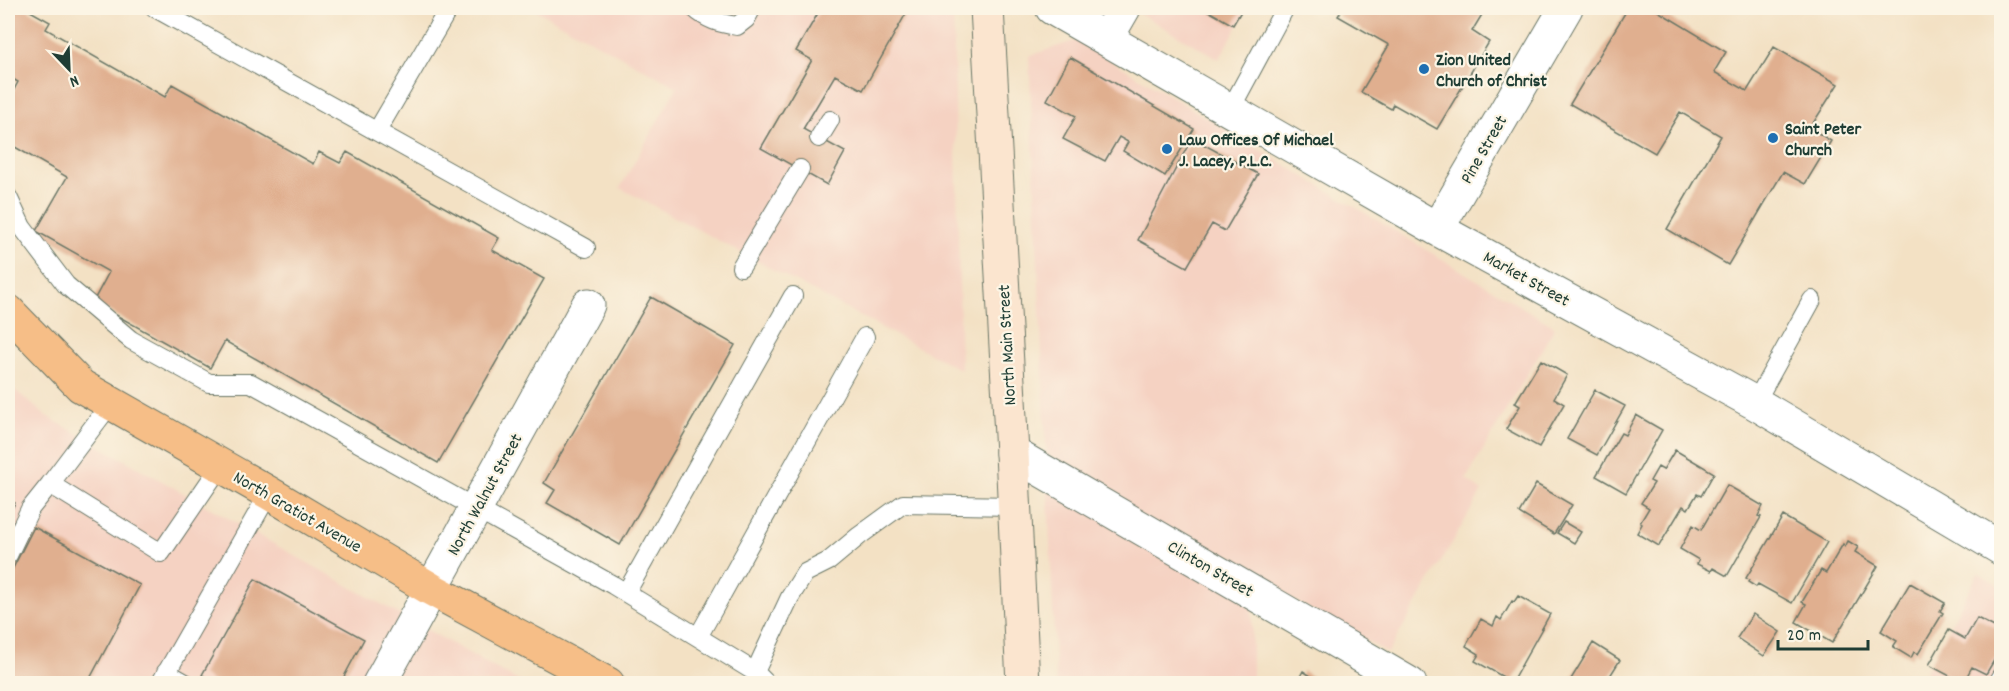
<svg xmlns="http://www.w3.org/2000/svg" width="2009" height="691" viewBox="0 0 2009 691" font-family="Dekko,sans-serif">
<rect width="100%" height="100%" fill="#fcf5e5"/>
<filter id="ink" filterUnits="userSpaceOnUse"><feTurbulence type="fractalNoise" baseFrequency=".0167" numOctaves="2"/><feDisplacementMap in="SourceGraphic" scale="12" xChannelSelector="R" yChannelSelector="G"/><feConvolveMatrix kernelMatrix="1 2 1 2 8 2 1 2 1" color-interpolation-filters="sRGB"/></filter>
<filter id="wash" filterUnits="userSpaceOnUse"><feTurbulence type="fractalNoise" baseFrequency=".008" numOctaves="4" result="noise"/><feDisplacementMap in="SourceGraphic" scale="24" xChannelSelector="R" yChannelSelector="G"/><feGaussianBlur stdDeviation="1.35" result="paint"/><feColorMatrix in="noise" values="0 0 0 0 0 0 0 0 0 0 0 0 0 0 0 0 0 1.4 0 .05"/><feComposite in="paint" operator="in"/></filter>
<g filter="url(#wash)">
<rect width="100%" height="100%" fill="#f3e1c4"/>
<path fill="#f5d2c2" d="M532,8h421l8,362 -341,-182 57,-101z
M1130,8h118l-29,51z
M1077,40l478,287 -89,152 16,12 -94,162 -136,-76v106h-196l-27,-627z
M8,384l38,32 476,267h-514z
M1978,573l23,14v96l-82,1z"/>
<g id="blocks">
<path fill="#e0af8f" d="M12,8h13l25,14 -4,7 119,68 7,-13 141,80 6,-12 21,11 7,-11 152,86 -7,12 52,29 -106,184 -213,-122 -15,27 -117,-66 16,-30 -73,-41 31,-54 -59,-34v-42l10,-19 -10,-6v-60z
M821,8h88l-46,82 -28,-15 -32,54 42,23 -18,33 -66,-37 51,-88 -16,-9z
M1203,8h40l-10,17z
M1343,8h143l-14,23 17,11 -52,87 -44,-25 -2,5 -30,-17 28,-47 -51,-29z
M1628,8h25l73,44 -12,20 33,19 27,-44 64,37 -28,44 21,13 -26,43 -22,-12 -55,93 -61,-36 54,-93 -41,-24 -25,41 -85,-49z
M1070,57l124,72 -29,47 -42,-25 5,-9 -9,-5 -14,24 -42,-22 13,-23 -29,-16z
M1192,138l66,36 -33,57 -13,-7 -25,43 -49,-27z
M651,297l84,48 -115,200 -73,-42 8,-13 -11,-7z
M1541,360l26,15 -13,23 10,6 -25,43 -33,-18 14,-23 -5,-3z
M1595,390l30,16 -28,49 -30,-16z
M1636,415l26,15 -36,63 -30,-17 25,-43 4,2z
M1675,450l39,23 -13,23 -4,-2 -9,15 -5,-3 -24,40 -22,-13 5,-9 -2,-1 9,-15 -8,-5 13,-20 -4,-2 8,-14 5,3z
M1536,484l36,21 -18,29 -35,-21z
M1727,485l36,21 -5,10 3,1 -34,59 -14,-8 -2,3 -14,-7 2,-4 -19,-11 13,-24 8,5z
M8,498l7,5 -7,13z
M1783,516l44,26 -35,61 -34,-19 -2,3 -8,-5 1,-2 -3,-2z
M1564,522l17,10 -7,11 -17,-10z
M34,527l106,58 -53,99h-79v-106z
M1848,541l10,6 -3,5 23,14 -46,77 -36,-21 10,-18 -4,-2 19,-32 5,3 17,-29 2,3z
M255,579l109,60 -24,45h-122l-16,-9z
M1910,583l35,20 -5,8 3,2 -25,41 -4,-2 -3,6 -18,-11 4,-6 -16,-10z
M1518,596l32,18 -38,68 -37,-21 4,-7 -13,-8 15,-27 12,7 4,-9 4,3 11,-19 2,1z
M1753,614l27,18 -16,24 -27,-18z
M1977,618l25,13v16l-16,27 -14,-7 -9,16 -34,-18 20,-35 16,9z
M1593,643l27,17 -15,24h-37z
M1303,671l20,13h-27z"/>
</g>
</g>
<g filter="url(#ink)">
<use href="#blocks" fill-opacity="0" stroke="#697666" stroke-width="1.5"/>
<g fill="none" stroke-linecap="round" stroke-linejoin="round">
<g stroke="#697666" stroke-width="20">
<path id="service" d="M155,8l431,240
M694,8c13,12 25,15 43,18l9,-7 6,-11
M1230,110l55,-102
M377,131l72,-123
M819,138l11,-18
M8,197l14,30 44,58 65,55 78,43h42l362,202 142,87 12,12
M741,267l59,-98
M1755,403l57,-103
M50,484l61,-81
M8,555l22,-46 20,-25 111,69 60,-88
M626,593l167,-297
M698,637l167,-300
M166,672l21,12
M755,672l35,-75 15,-24 24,-12 30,-25 44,-32 111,2
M160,684l109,-191
M1997,684l5,-8"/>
</g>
<g stroke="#697666" stroke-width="35">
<path id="minor" d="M1052,8l385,221 318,174 247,146
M1106,39l18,-31
M1437,229l129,-221
M1012,453l398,231
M379,684l209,-379"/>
</g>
<g stroke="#697666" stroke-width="35">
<path id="secondary" d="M987,8l25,445 11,231"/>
</g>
<g stroke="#697666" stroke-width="35">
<path id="primary" d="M8,311l73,75 188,107 162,96 177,95"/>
</g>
<use href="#service" stroke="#fff" stroke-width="18"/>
<use href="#minor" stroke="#fff" stroke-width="33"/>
<use href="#secondary" stroke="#fbe5cf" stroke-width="33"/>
<use href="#primary" stroke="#f6be87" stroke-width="33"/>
</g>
</g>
<g fill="#1f6fb2" stroke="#fcf5e5" stroke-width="2">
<circle cx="1424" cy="69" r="6"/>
<circle cx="1773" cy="138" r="6"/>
<circle cx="1167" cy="149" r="6"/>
</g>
<g text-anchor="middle" stroke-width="4.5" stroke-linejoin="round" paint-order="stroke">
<g font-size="18" font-weight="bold" fill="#1f3d34" stroke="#fcf5e5" text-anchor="start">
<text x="1436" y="65">Zion United<tspan x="1436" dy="21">Church of Christ</tspan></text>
<text x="1785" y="134">Saint Peter<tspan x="1785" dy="21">Church</tspan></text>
<text x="1179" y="145">Law Offices Of Michael<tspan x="1179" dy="21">J. Lacey, P.L.C.</tspan></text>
</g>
<g font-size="18" fill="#1f3d34" stroke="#fcf5e5">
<text transform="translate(1483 149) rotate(-60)" y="6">Pine Street</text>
<text transform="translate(1527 278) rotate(29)" y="6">Market Street</text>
<text transform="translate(1006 345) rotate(-93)" y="6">North Main Street</text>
<text transform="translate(484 494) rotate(-61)" y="6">North Walnut Street</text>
<text transform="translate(298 511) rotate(30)" y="6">North Gratiot Avenue</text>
<text transform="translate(1211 568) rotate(30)" y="6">Clinton Street</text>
</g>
</g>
<rect width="2009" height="691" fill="none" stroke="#fcf5e5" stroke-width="30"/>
<g transform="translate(69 69) rotate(157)" stroke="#fcf5e5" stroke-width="4.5" paint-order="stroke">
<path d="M0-4.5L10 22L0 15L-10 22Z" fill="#1f3d34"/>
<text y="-9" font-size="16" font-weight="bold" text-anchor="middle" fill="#1f3d34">N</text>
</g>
<path d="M1778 640v9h90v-9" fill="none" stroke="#1f3d34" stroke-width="3"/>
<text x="1787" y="640" font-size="18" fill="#1f3d34" stroke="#fcf5e5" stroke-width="4.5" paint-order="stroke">20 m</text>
</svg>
